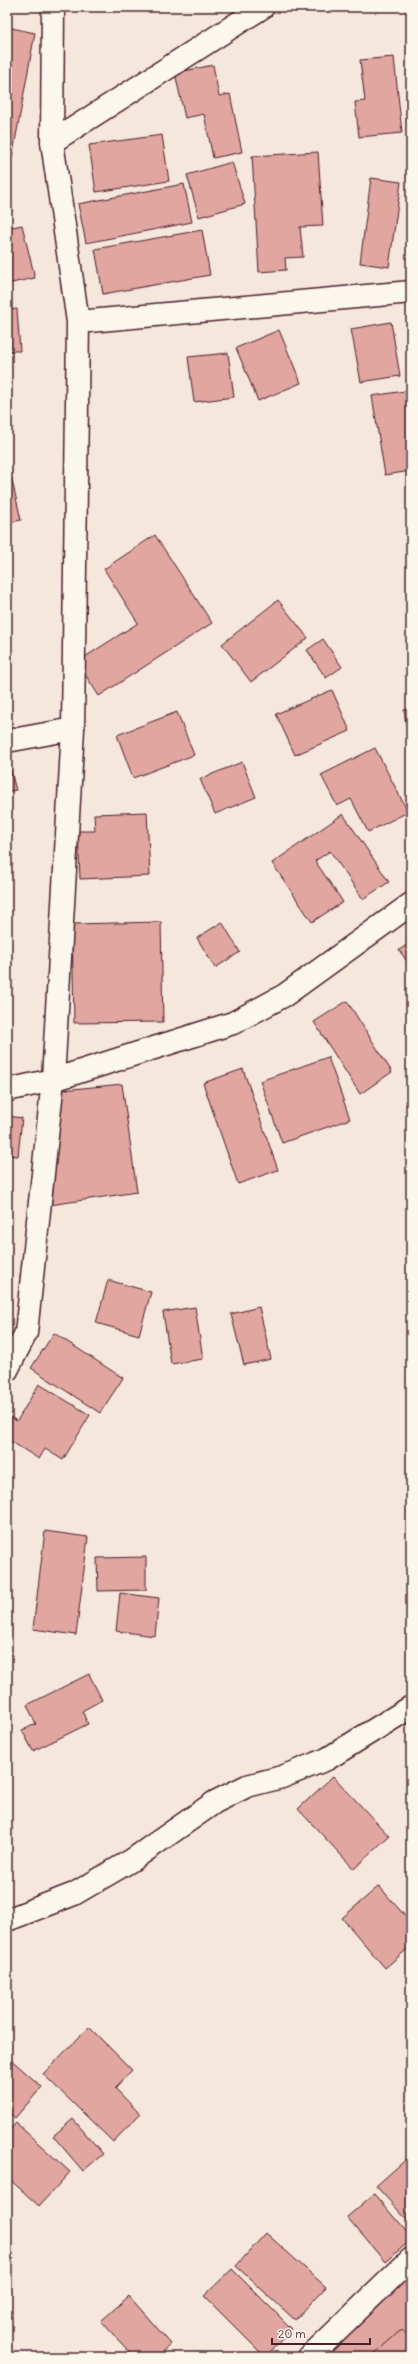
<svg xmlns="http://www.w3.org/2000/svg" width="418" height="2364" viewBox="0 0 418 2364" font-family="Delius,sans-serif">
<rect width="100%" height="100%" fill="#f6e7dd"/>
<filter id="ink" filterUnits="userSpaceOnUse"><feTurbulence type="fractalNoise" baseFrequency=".025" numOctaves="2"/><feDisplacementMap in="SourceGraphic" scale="8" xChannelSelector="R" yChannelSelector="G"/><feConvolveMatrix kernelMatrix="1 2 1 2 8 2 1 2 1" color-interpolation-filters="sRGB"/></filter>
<g filter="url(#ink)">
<path fill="#e0a69f" stroke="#4a1f2b" d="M405,7h6v18z
M7,27l28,6 -25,136h-3z
M394,57l8,76 -43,4 -4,-35 10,-1 -5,-41z
M213,65l6,31 11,-2 12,58 -29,6 -9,-44 -19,4 -10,-45z
M162,135l7,46 -73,11 -7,-47z
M318,152l5,74 -23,1 3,30 -18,1 1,12 -27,2 -7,-116z
M232,162l13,42 -46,13 -12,-42z
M371,178l30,4 -12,85 -29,-4z
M184,184l8,38 -106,21 -8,-39z
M22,225l13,53 -28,6v-56z
M202,230l8,45 -107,19 -8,-45z
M17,309l3,42h-13v-41z
M391,322l9,54 -39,6 -10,-53z
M279,330l22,53 -43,18 -22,-53z
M228,353l6,44 -40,5 -6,-45z
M411,390v81l-26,4 -13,-79z
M7,467h2l12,53 -14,3z
M155,535l57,88 -113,73 -22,-34 61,-39 -34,-54z
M278,600l30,38 -57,44 -29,-38z
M323,639l19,28 -16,11 -19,-28z
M332,690l18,41 -55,24 -19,-41z
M411,709v51l-7,-50z
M177,712l17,43 -61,23 -16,-43z
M375,748l33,64 -40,20 -17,-33 -14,7 -16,-31z
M7,757l9,33 -9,2z
M242,762l14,35 -41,17 -15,-35z
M147,812l3,64 -70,3 -2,-48h17l-1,-17z
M343,814l46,68 -26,17 -33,-48 -15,10 28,41 -31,20 -40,-59z
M161,922l2,100 -89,1 -2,-99z
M222,922l18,30 -25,16 -18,-30z
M411,942v25l-12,-17z
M347,1001l45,71 -32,22 -46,-72z
M328,1057l22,62 -68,24 -22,-62z
M243,1069l35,101 -40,14 -35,-101z
M122,1084l15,108 -87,13 13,-115z
M7,1116l15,2 -4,38 -11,-1z
M108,1280l43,12 -12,43 -43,-12z
M195,1307l8,52 -32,5 -8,-52z
M259,1307l12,52 -27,6 -13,-51z
M54,1333l69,45 -23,35 -69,-45z
M39,1384l51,31 -27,45 -18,-11 -6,10 -32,-20v-24l10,6z
M45,1531l43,6 -12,98 -43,-6z
M146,1557v33l-48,1 -1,-33z
M120,1593l39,5 -4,38 -39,-5z
M89,1674l13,26 -20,11 6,13 -55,27 -11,-21 14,-6 -9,-19z
M333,1776l56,60 -35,33 -56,-60z
M379,1886l32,37v23l-26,22 -43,-50z
M89,2027l43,43 -17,18 25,26 -27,28 -70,-68z
M7,2056l35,31 -27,31 -8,-7z
M73,2119l30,35 -20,17 -30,-35z
M16,2123l54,49 -31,34 -32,-29v-44z
M411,2155v61l-4,4 -31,-34z
M374,2194l37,43v3l-26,22 -38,-45z
M266,2233l60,54 -31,33 -59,-54z
M232,2269l60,60 -27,28 -61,-61z
M411,2269v88h-92z
M129,2296l42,48 -15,13h-22l-33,-36z
M402,2329l9,10v18h-40z"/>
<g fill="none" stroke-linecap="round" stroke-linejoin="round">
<g stroke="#4a1f2b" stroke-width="25">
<path id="street" d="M52,142l211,-135
M78,322l333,-30
M7,741l66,-12
M7,1090l46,-10 180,-57 52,-28 126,-91
M7,1370l19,-37 27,-253 20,-351 5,-407 -26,-180 1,-135
M7,1920l67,-26 58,-34 83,-58 32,-16 35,-9 45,-18 84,-52
M309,2357l102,-98"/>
</g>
<use href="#street" stroke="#fbf7ec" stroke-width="22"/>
</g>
</g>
<rect width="418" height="2364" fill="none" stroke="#fbf7ec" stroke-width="24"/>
<rect x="12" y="12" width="394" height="2340" fill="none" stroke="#4a1f2b" stroke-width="1.5" filter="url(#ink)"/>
<path d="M272 2338v6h98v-6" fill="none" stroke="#4a1f2b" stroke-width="2"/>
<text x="278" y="2338" font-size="12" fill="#4a1f2b" stroke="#fbf7ec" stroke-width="3" paint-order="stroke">20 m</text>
</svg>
